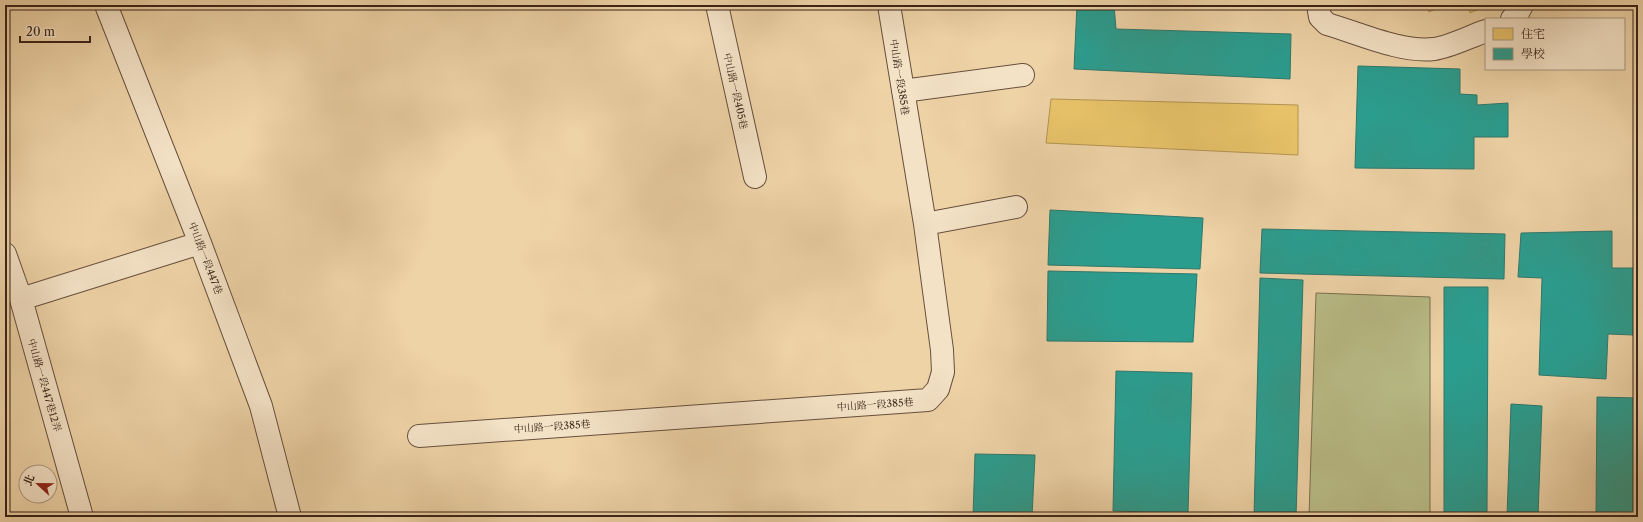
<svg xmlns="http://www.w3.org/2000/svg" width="1643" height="522" viewBox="0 0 1643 522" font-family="'Libre Caslon Text','Noto Serif TC',serif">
<rect width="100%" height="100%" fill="#eed3a7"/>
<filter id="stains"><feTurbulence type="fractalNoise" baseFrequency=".005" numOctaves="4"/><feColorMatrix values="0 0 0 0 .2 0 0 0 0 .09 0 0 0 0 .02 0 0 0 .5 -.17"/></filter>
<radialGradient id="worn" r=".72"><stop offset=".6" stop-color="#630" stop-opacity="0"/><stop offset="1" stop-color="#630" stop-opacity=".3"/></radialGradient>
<path fill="#b9bc87" stroke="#797050" d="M1316,293l114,4v220h-121z"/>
<path fill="#e9c46a" stroke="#b49451" d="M1427,5h19l-17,7z
M1468,5h20l-18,8z
M1051,99l247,6v50l-252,-12z"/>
<path fill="#2a9d8f" stroke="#2e786b" d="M1077,5h37l2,24 175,5 -1,45 -216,-10z
M1358,66l102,3v25l17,1v10l31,-2v34h-34v32l-119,-1z
M1638,122v67h-1z
M1050,210l153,8 -3,51 -152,-4z
M1262,229l243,5 -1,45 -244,-6z
M1612,231v37h26l-5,67 -25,-1 -2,45 -67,-4 3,-97 -24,-1 3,-44z
M1048,271l149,3 -4,68 -146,-1z
M1260,278l43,2 -7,237h-42z
M1444,287h44l-1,230h-43z
M1116,371l76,2 -4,140 -75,-2z
M1597,397l41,1v119h-42z
M1511,404l31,2 -4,111h-31z
M975,454l60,1 -3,62h-59z"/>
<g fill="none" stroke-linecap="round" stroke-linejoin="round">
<g stroke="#664f3c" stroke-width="24">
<path id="minor" d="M106,5l94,238 61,163 29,111
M717,5l38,172
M1318,5l2,12 7,7c31,9 75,29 107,25 15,-2 37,-13 52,-18
M1512,19l6,-6 4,-8
M903,91l120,-16
M925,224l91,-17
M5,254l16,45 61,218
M21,299l179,-56
M419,436l509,-36 10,-11 5,-17 -1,-22 -17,-126 -36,-219"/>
</g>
<use href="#minor" stroke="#f4e2c6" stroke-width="22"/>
</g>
<g text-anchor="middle" stroke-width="4" stroke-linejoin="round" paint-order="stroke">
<g font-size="10" fill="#392318" stroke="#f4e2c6">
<text transform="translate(900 77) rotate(81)" y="4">中山路一段385巷</text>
<text transform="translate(736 91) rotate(77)" y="4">中山路一段405巷</text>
<text transform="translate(206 258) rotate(69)" y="4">中山路一段447巷</text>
<text transform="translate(45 385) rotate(74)" y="4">中山路一段447巷12弄</text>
<text transform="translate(875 404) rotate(-4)" y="4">中山路一段385巷</text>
<text transform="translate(552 426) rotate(-4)" y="4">中山路一段385巷</text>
</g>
</g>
<rect width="1643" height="522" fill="none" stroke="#eed3a7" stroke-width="20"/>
<rect x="6" y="6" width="1631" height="510" fill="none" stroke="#392318" stroke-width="2"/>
<rect x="10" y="10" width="1623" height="502" fill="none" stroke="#392318"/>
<rect x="1485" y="18" width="140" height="52" fill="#f4e2c6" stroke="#a99680"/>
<rect x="1493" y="28" width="20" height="12" fill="#e9c46a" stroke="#a99680"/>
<text x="1521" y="38" font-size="12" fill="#392318">住宅</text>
<rect x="1493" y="48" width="20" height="12" fill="#2a9d8f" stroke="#a99680"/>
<text x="1521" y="58" font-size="12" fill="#392318">學校</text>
<g transform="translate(38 484) rotate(292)"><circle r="19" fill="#f4e2c6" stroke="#a99680"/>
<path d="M0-3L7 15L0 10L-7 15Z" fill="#8f2418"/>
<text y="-6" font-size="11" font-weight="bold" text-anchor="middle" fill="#392318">北</text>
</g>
<path d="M20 36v6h70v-6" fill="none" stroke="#392318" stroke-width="2"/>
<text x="26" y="36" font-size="12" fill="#392318" stroke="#f4e2c6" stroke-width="3" paint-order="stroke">20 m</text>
<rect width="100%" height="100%" filter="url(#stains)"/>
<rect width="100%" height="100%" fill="url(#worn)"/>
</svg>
